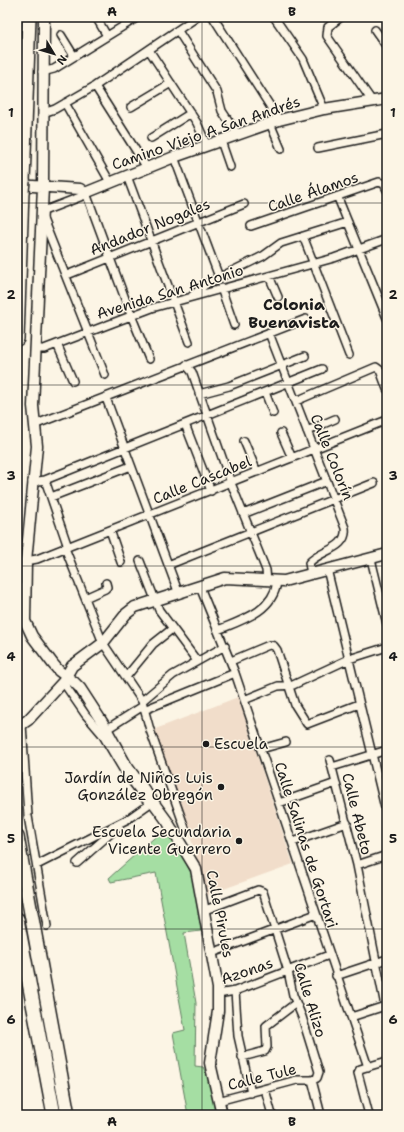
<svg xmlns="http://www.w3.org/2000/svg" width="404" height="1132" viewBox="0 0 404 1132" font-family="'Shantell Sans',sans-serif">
<rect width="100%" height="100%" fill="#fcf5e5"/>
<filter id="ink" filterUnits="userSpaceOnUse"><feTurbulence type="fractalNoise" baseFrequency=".025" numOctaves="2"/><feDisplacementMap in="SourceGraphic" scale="8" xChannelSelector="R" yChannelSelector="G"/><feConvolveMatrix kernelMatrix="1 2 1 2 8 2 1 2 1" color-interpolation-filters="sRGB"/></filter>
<g filter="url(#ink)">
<path fill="#f1ddca" d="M238,697l55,167 -86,31 -22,-77 -32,-88z"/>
<path fill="#a5dea3" stroke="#607d60" d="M163,830l15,18 15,29 8,54 -17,2 12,70 -1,63 8,1 22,48h-37l-15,-82 12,-3 -29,-157 -45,9 -2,-4z"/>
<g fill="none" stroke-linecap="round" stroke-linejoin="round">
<g stroke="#1c1c1c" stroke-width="10">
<path id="street" d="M96,17l11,19
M213,17l66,103
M274,17l29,42 21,50
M341,17l-13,10 -1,9 45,65
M375,30l12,17
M178,31l39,61 5,19 16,24
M61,35l13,21
M149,50l48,73 10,23
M42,72l12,-3 84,-52
M95,86l52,82
M65,103l45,79
M131,107l40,-24
M43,113l12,-4 40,-23 102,-69
M270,123l11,26
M151,138l40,-25
M221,141l9,26
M318,148l69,-14
M174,157l45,120
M127,176l62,166
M86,193l45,122 18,44
M338,198l49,120
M41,212l39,-15 5,-4
M43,219l62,156
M251,226l128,-44 5,2 3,6
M303,236l46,119
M67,275l177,-71
M269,276l9,21
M221,288l13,37
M192,296l14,-12 57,-28 18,-13 67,-21
M269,333l76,195c3,21 -25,22 -36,35l2,11
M57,344l16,37
M36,349h8l108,-41 182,-50 53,-19
M186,365l6,7 39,111 35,87 1,11
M265,392l8,21
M199,394l30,-8 76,-30
M106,398l73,196
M296,401l80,-34 4,3 7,19
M185,424l26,67
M34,425l272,-106
M307,431l28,-12
M281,433l11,25
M244,441l13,31
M45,480l23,67
M32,482l13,-2 277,-111
M51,497l80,-31
M243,514l84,-33
M110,530l11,32
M65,548l38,95 39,58 8,29 36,101
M371,559l16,65
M26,561l11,-2 350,-139
M140,561l19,49 38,51
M168,565l206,-82
M327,569l60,247
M200,587l35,86 133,394
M85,598l20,-9 2,-2 -1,-4
M218,630c25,-10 55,-19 59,-48
M231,661l38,-16 5,1 3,4 18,55 12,19 52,-20
M126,677l27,-33 19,-15
M63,682l22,32 17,20 22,37 25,33
M244,700l34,-14 15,-1 56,-26 38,-12
M142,701l31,-26 52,-29
M144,710l91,-37
M22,724l6,92 19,110
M107,729l36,-23
M261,749l25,-7
M330,760l27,105 30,151
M332,767l55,-17
M279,803l57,-20
M293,842l54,-19
M77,863l42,-37
M37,865l91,-46 24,-17
M357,865l30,-10
M205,910l53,-20 5,2 25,79 5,24 9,22 17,55 -2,6 -5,2 9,35
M212,953l104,-39
M336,976l51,-17
M235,991l3,45 13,57
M218,994l17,-3 94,-36
M351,1017l34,-11
M242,1057l23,-6 2,-4 -1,-21 30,-23
M265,1089l7,26
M218,1101l79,-21h15
M369,1115l-11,-42 2,-4 27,-8"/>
</g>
<g stroke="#1c1c1c" stroke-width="13">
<path id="secondary" d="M44,17l-1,170 -10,219 4,40 -11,115 -1,60 7,15 21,28 6,7 15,11 6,6 24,37 22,40 41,56 29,48 22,119v23l-8,52 12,52
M17,185l63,4 5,4 89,-36 105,-37 45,-11 63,-10
M17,723l5,1 6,-4 35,-38 9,-16 31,-23 23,-29 9,-7 90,-29 59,3 103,-27"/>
</g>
<g stroke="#1c1c1c" stroke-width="16">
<path id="highway" d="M23,181l6,-164
M17,339l5,-148
M17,837l51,278
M17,919l37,196"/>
</g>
<use href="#street" stroke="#fcf5e5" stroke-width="7"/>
<use href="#secondary" stroke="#fcf5e5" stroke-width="10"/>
<use href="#highway" stroke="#fcf5e5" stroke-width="13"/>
<g stroke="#1c1c1c" stroke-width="16" stroke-linecap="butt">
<path id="highway-bridge" d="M22,191l1,-10"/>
</g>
<use href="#highway-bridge" stroke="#fcf5e5" stroke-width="13"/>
</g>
</g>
<path fill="none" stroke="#1c1c1c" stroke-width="1" stroke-opacity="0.55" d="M202,17v1098M17,203h370M17,385h370M17,566h370M17,747h370M17,929h370"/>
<g fill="#1c1c1c" stroke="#fcf5e5" stroke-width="1.5">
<circle cx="206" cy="744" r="4"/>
<circle cx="221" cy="787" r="4"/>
<circle cx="239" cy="841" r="4"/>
</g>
<g text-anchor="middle" stroke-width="3" stroke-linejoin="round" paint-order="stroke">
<g font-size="15" fill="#1c1c1c" stroke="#fcf5e5">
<text transform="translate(206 133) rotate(-19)" y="5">Camino Viejo A San Andrés</text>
<text transform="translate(313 192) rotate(-19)" y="5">Calle Álamos</text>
<text transform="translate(150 227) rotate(-22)" y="5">Andador Nogales</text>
<text transform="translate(170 292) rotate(-17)" y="5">Avenida San Antonio</text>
<text transform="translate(332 457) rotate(68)" y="5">Calle Colorín</text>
<text transform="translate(202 480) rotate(-22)" y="5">Calle Cascabel</text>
<text transform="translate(357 814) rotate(76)" y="5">Calle Abeto</text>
<text transform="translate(306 845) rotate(72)" y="5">Calle Salinas de Gortari</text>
<text transform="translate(220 914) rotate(79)" y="5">Calle Pirules</text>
<text transform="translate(247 971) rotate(-19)" y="5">Azonas</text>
<text transform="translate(310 1000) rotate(73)" y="5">Calle Alizo</text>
<text transform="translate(262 1077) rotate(-14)" y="5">Calle Tule</text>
</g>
<g font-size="15" fill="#1c1c1c" stroke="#fcf5e5" text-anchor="end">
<text x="214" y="749" text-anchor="start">Escuela</text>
<text x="213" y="783">Jardín de Niños Luis<tspan x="213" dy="17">González Obregón</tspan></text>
<text x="231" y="837">Escuela Secundaria<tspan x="231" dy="17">Vicente Guerrero</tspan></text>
</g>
<g font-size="16" font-weight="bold" fill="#1c1c1c" stroke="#fcf5e5">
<text x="294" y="310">Colonia<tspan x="294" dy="18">Buenavista</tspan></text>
</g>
</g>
<rect width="404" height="1132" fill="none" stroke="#fcf5e5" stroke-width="44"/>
<g transform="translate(54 54) rotate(128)" stroke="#fcf5e5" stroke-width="3" paint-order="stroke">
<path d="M0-3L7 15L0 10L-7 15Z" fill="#1c1c1c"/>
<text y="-6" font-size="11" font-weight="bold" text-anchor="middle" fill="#1c1c1c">N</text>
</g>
<rect x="22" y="22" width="360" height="1088" fill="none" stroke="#1c1c1c" stroke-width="1.5"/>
<g font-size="13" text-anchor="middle" font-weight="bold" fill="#1c1c1c">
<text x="112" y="16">A</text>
<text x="292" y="16">B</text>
<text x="11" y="117">1</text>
<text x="393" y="117">1</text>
<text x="11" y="299">2</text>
<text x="393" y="299">2</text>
<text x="11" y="480">3</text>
<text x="393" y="480">3</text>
<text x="11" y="661">4</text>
<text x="393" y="661">4</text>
<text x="11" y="843">5</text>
<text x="393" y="843">5</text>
<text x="11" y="1024">6</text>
<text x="393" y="1024">6</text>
<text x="112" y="1126">A</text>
<text x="292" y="1126">B</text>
</g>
</svg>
